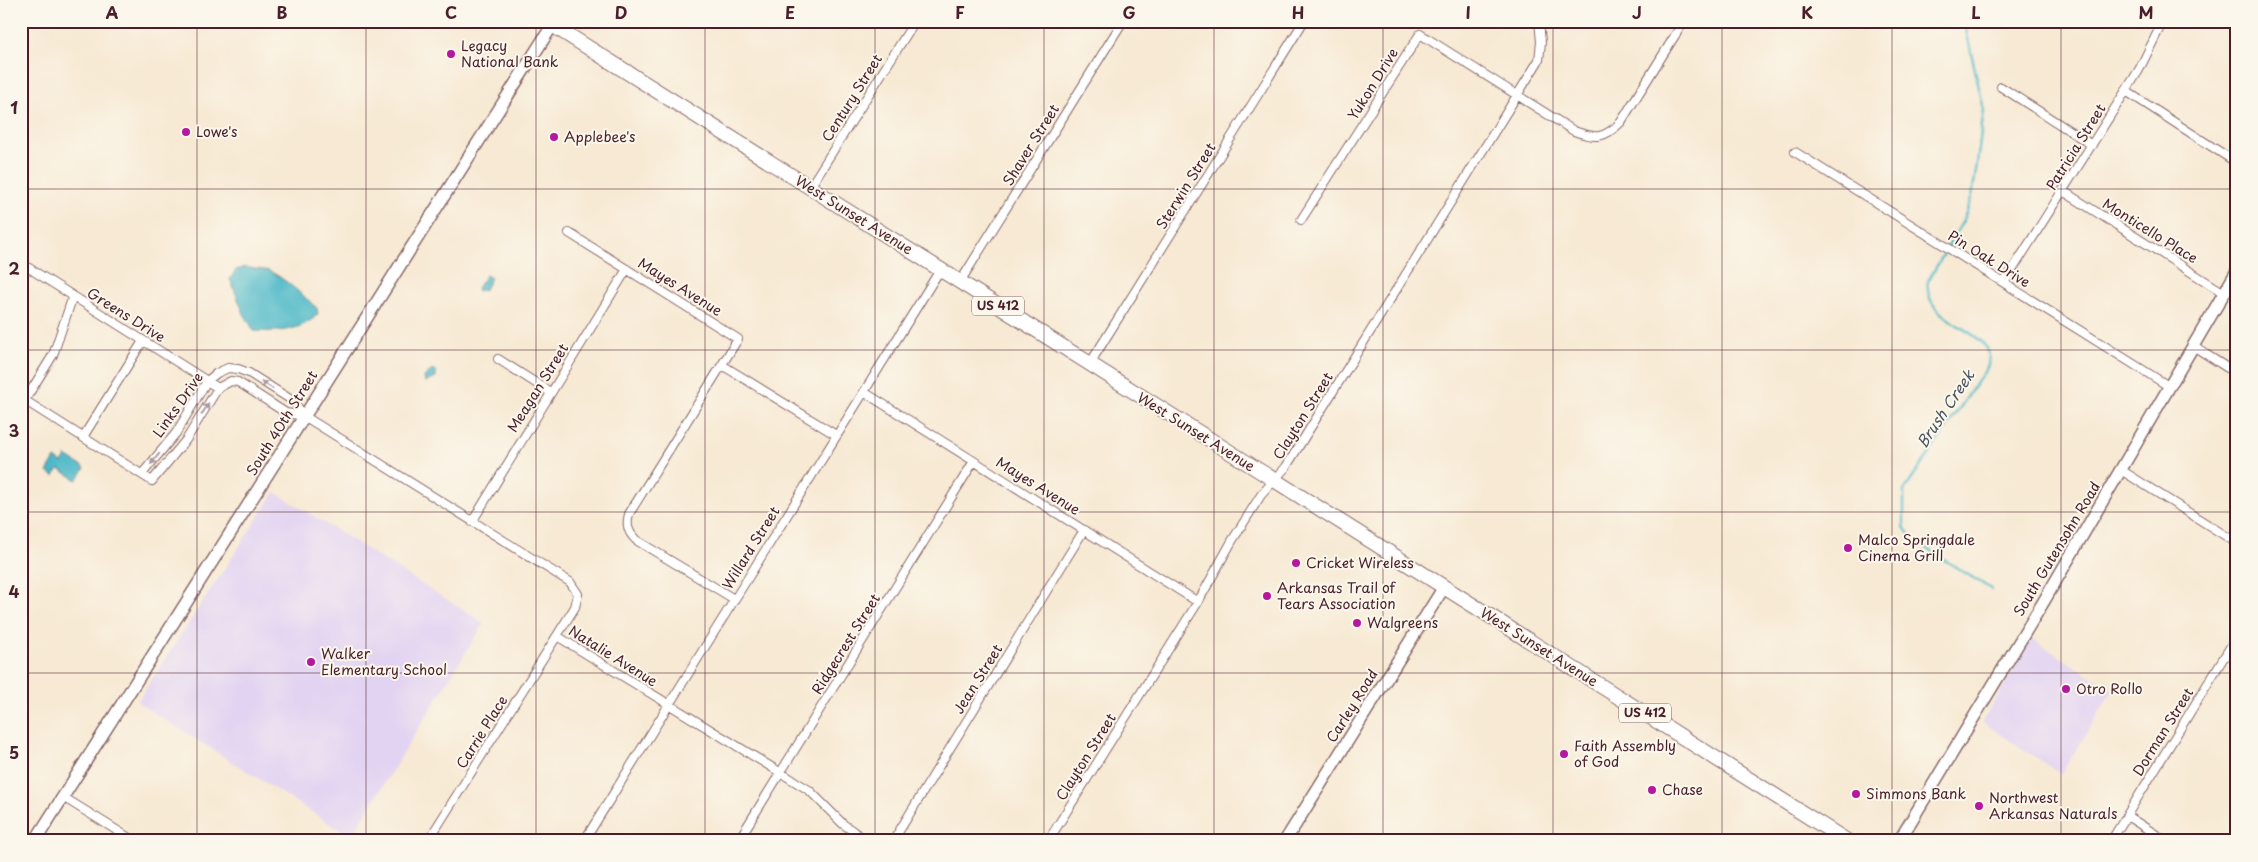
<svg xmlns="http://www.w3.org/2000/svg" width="2258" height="862" viewBox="0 0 2258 862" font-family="'Playpen Sans',sans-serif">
<rect width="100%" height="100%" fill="#fbf7ec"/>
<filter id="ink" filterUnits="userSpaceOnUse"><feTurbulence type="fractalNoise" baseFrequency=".02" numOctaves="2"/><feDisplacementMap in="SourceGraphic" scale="10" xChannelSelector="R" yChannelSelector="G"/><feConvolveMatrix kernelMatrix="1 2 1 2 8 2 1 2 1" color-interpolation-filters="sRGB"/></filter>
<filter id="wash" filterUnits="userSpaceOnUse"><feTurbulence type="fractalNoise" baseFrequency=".0096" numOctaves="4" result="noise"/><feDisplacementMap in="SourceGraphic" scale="20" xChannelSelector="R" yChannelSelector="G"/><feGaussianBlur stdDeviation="1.12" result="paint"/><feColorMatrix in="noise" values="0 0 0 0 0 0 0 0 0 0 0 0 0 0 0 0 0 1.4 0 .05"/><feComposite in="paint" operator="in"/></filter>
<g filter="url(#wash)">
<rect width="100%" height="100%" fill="#f7e9d3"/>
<path fill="#e3d3f2" d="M275,492l209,131 -133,214 -214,-135z
M2032,639l81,51 -52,84 -79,-52z"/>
<path fill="#4cb8c7" stroke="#4b6c79" d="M246,267c6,2 13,2 20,3 13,3 40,28 51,38l1,6c-17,18 -41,18 -64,17l-10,-17 -14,-35 6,-9z
M486,275l5,3 -6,11 -7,2 -1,-3z
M432,370l4,1v7l-11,4 -1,-5z
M66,456l19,12 -8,12 -18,-11 -5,7 -7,-4 8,-14 7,5z"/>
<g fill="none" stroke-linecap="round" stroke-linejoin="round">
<path stroke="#4cb8c7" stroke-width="2.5" d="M1964,21l20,89 -8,61 -4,25 -9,25 -35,60c-6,41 58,48 61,74 0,3 -1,8 -1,11l-84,125v36l10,14 77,48"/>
</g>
</g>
<g filter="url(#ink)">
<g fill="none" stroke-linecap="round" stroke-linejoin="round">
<g stroke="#876666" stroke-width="10">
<path id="street" d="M2231,21l6,4
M2001,87l91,58
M2126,91l111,72
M1795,152l375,235
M810,187l105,-166
M2063,191l161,102
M1301,220l119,-186 154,97c22,8 30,8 47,-9l63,-101
M569,233l169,106 -109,175c-3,11 -1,18 7,26l98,59
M21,263l197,125
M960,282l163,-261
M2004,283l135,-213 24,-49
M2193,346l44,28
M498,359l52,33
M722,365l114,70
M1089,365l215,-344
M864,392l334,210
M21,398l131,83 34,-41 32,-52 13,-7 7,1 48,31 18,3 266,166 8,12 -3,13 -147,234
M25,400l28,-45 20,-59
M83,437l60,-96
M2121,470l116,73
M142,474l34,-41 31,-52 10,-8 11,-5 10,1 11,4 44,28 11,15
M472,522l155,-253
M557,636l252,154 34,34 24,17
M63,797l71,44
M2127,816l39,25
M584,841l356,-571
M738,841l236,-380
M893,841l191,-311
M1048,841l150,-239 34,-61 29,-46 25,-28 253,-407 2,-18 -2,-21
M2111,841l126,-205"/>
</g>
<g stroke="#876666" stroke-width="14">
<path id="secondary" d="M35,841l520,-820
M1285,841l159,-254
M1899,841l145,-240 193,-330"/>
</g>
<g stroke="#876666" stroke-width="16">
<path id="highway" d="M546,21l1301,820"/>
</g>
<use href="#street" stroke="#fff" stroke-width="8"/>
<use href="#secondary" stroke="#fff" stroke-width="11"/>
<use href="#highway" stroke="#fff" stroke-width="14"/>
</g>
<defs><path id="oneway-solid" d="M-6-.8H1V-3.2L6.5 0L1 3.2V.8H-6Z" transform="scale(1.25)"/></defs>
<g fill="#ae9aa0">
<use href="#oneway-solid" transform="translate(267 385) rotate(-148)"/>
<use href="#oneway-solid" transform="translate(205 409) rotate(-59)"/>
<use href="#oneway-solid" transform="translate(155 459) rotate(129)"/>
</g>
</g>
<path fill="none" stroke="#4a1f2b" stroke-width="1" stroke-opacity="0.55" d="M197,21v820M366,21v820M536,21v820M705,21v820M875,21v820M1044,21v820M1214,21v820M1383,21v820M1553,21v820M1722,21v820M1892,21v820M2061,21v820M21,189h2216M21,350h2216M21,512h2216M21,673h2216"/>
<g fill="#b5179e" stroke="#fbf7ec" stroke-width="2">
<circle cx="451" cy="54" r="5"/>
<circle cx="186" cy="132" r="5"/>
<circle cx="554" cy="137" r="5"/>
<circle cx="1848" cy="548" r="5"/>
<circle cx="1296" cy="563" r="5"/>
<circle cx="1267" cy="596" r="5"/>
<circle cx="1357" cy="623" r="5"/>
<circle cx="311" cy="662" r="5"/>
<circle cx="2066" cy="689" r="5"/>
<circle cx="1564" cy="754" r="5"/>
<circle cx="1652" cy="790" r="5"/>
<circle cx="1856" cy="794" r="5"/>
<circle cx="1979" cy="806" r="5"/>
</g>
<g text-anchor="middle" stroke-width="4" stroke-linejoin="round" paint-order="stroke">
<g fill="#fbf7ec" stroke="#7f6065" stroke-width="1">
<rect x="972" y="296.5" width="52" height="19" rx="4"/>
<rect x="1619" y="703.5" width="52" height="19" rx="4"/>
</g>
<g font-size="12" font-weight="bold" fill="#4a1f2b">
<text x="998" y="310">US 412</text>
<text x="1645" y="717">US 412</text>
</g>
<g font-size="14" fill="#4a1f2b" stroke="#fbf7ec" text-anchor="start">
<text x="461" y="51">Legacy<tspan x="461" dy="16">National Bank</tspan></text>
<text x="196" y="137">Lowe's</text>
<text x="564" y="142">Applebee's</text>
<text x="1858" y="545">Malco Springdale<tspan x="1858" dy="16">Cinema Grill</tspan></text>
<text x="1306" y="568">Cricket Wireless</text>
<text x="1277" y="593">Arkansas Trail of<tspan x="1277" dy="16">Tears Association</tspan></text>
<text x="1367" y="628">Walgreens</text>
<text x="321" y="659">Walker<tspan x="321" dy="16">Elementary School</tspan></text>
<text x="2076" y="694">Otro Rollo</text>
<text x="1574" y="751">Faith Assembly<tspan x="1574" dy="16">of God</tspan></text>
<text x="1662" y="795">Chase</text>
<text x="1866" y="799">Simmons Bank</text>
<text x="1989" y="803">Northwest<tspan x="1989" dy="16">Arkansas Naturals</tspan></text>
</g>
<g font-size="14" fill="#4a1f2b" stroke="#fbf7ec">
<text transform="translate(1373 84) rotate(-58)" y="5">Yukon Drive</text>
<text transform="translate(852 98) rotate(-58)" y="5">Century Street</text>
<text transform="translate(1031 145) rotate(-58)" y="5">Shaver Street</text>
<text transform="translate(2076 147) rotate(-58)" y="5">Patricia Street</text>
<text transform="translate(1186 186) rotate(-58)" y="5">Sterwin Street</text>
<text transform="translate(854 215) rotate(32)" y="5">West Sunset Avenue</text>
<text transform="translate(2150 231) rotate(32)" y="5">Monticello Place</text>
<text transform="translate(1989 259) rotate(32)" y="5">Pin Oak Drive</text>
<text transform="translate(680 287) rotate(32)" y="5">Mayes Avenue</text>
<text transform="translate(126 315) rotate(32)" y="5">Greens Drive</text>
<text transform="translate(538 388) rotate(-58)" y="5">Meagan Street</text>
<text transform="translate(178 405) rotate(-55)" y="5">Links Drive</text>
<text transform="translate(1303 416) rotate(-58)" y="5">Clayton Street</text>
<text transform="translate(282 423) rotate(-58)" y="5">South 40th Street</text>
<text transform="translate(1196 432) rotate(32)" y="5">West Sunset Avenue</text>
<text transform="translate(1038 486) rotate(32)" y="5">Mayes Avenue</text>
<text transform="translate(751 548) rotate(-58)" y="5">Willard Street</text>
<text transform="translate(2057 549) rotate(-59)" y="5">South Gutensohn Road</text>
<text transform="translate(846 644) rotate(-58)" y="5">Ridgecrest Street</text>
<text transform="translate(1539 647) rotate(32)" y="5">West Sunset Avenue</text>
<text transform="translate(613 656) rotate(32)" y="5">Natalie Avenue</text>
<text transform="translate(978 679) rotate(-58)" y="5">Jean Street</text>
<text transform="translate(1352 706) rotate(-58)" y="5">Carley Road</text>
<text transform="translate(482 732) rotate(-58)" y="5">Carrie Place</text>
<text transform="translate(2163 732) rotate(-58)" y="5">Dorman Street</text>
<text transform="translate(1086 757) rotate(-58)" y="5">Clayton Street</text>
</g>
<g font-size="15" font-style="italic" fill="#4b5562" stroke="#fbf7ec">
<text transform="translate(1946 409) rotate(-56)" y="5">Brush Creek</text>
</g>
</g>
<rect width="2258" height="862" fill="none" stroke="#fbf7ec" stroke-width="55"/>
<rect x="28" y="28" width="2202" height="806" fill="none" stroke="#4a1f2b" stroke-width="2"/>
<g font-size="16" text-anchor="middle" font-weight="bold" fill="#4a1f2b">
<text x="112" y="19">A</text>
<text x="282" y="19">B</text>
<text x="451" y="19">C</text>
<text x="621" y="19">D</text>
<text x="790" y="19">E</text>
<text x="960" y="19">F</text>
<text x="1129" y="19">G</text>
<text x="1298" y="19">H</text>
<text x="1468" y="19">I</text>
<text x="1637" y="19">J</text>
<text x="1807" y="19">K</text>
<text x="1976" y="19">L</text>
<text x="2146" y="19">M</text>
<text x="14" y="114">1</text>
<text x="14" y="275">2</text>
<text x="14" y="437">3</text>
<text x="14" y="598">4</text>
<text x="14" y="759">5</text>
</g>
</svg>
